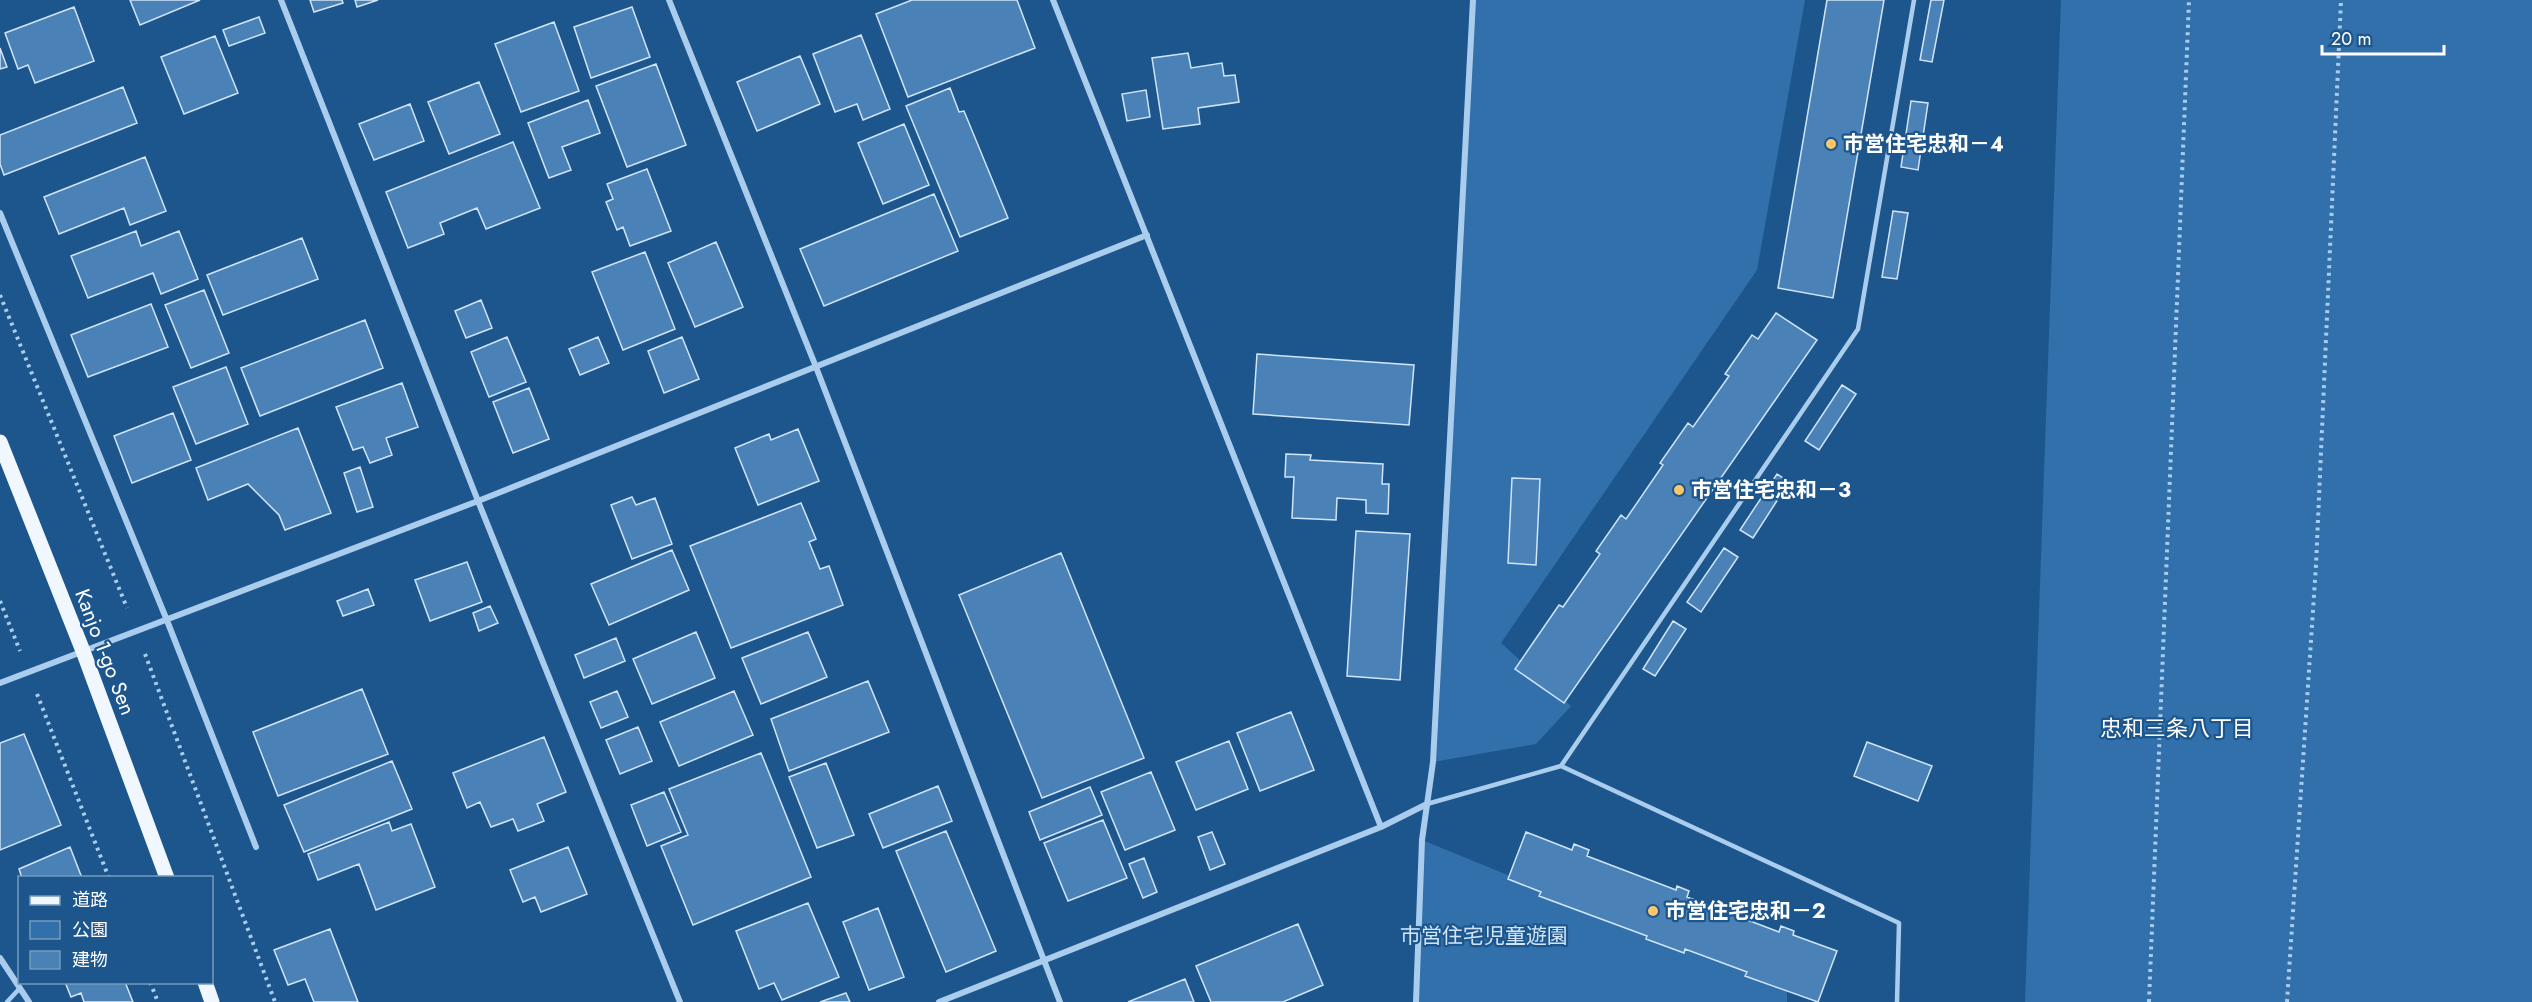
<svg xmlns="http://www.w3.org/2000/svg" width="2532" height="1002" viewBox="0 0 2532 1002" font-family="Jost,'Noto Sans JP',sans-serif">
<rect width="100%" height="100%" fill="#1d568d"/>
<path fill="#3170aa" d="M1473,0h332l-48,270 -256,373 70,63 -35,38 -103,18z
M2061,0h471v1002h-507z
M1422,840l365,149v13h-371z"/>
<path fill="#4a81b6" stroke="#d0e5f9" stroke-width="1.5" d="M130,0h70l-60,25z
M310,0h32l1,3 -29,9z
M355,0h23l-21,7z
M912,0h105l18,48 -127,49 -32,-83z
M1827,0h57l-51,298 -55,-10z
M1931,0h13l-12,62 -12,-2z
M74,7l20,54 -59,22 -7,-18 -10,4 -13,-36z
M632,7l18,50 -59,21 -17,-51z
M259,17l6,16 -36,13 -6,-16z
M554,22l25,69 -58,21 -26,-68z
M861,35l29,74 -27,11 -6,-16 -22,8 -22,-58z
M215,36l23,57 -54,21 -23,-57z
M0,48l7,19 -7,2z
M1188,53l3,15 31,-5 2,13 11,-1 4,27 -41,6 2,16 -37,5 -11,-71z
M800,56l20,48 -63,27 -20,-49z
M656,64l30,81 -59,22 -31,-81z
M479,82l21,52 -51,20 -21,-52z
M123,87l14,36 -133,52 -4,-11v-29z
M950,88l9,24 5,-1 44,107 -48,19 -54,-131z
M1146,90l4,27 -23,4 -5,-27z
M588,100l12,33 -38,14 9,23 -22,8 -21,-55z
M1911,101l17,2 -10,67 -17,-3z
M410,104l14,37 -50,19 -15,-36z
M904,124l25,61 -46,19 -25,-61z
M513,142l27,66 -54,21 -9,-21 -37,15 4,11 -36,14 -22,-56z
M145,157l21,54 -36,14 -6,-17 -65,26 -15,-37z
M647,169l24,62 -41,15 -7,-19 -6,3 -11,-28 7,-3 -6,-15z
M934,194l24,57 -134,55 -24,-57z
M1893,211l15,2 -11,66 -15,-2z
M136,231l5,15 38,-15 19,48 -37,15 -8,-21 -65,25 -17,-42z
M302,238l16,41 -95,36 -16,-40z
M716,242l27,65 -48,20 -27,-64z
M645,252l30,77 -52,21 -31,-78z
M204,290l25,63 -38,15 -26,-63z
M481,300l11,28 -26,10 -11,-27z
M151,304l17,43 -80,30 -17,-42z
M1776,313l41,27 -253,363 -49,-34 44,-64 4,2 37,-53 -4,-3 25,-36 5,4 37,-54 -3,-2 28,-40 5,4 36,-51 -4,-2 27,-39 6,4z
M365,320l18,48 -123,48 -19,-48z
M507,337l19,45 -37,15 -18,-45z
M598,337l11,26 -29,12 -11,-26z
M682,337l17,42 -35,14 -16,-42z
M1257,354l157,11 -5,60 -156,-11z
M226,367l22,57 -52,20 -23,-57z
M402,383l16,44 -32,11 6,17 -22,8 -7,-16 -10,3 -17,-43z
M1842,385l14,9 -37,56 -14,-9z
M529,388l20,51 -36,14 -20,-51z
M173,413l18,47 -59,23 -18,-47z
M298,428l33,85 -46,17 -6,-15 -31,-31 -40,16 -12,-32z
M798,429l21,52 -61,24 -23,-57 34,-14 2,6z
M1286,454l25,1 -1,5 73,4 -1,20h7l-1,30 -22,-1v-13l-29,-2 -1,22 -44,-2 2,-41h-9z
M360,467l13,40 -16,5 -13,-39z
M1777,474l12,8 -36,56 -13,-8z
M1512,478l28,1 -4,86 -28,-2z
M632,497l4,8 19,-7 17,46 -40,15 -21,-54z
M801,503l15,36 -7,3 11,27 9,-3 14,39 -112,43 -41,-102z
M1356,531l54,3 -10,146 -53,-4z
M1724,548l14,9 -37,55 -14,-10z
M672,550l17,40 -80,35 -18,-41z
M1061,553l83,205 -102,40 -83,-203z
M467,562l15,40 -52,19 -15,-41z
M368,589l6,16 -31,11 -6,-15z
M490,606l8,17 -19,8 -6,-18z
M1673,621l13,8 -31,47 -12,-7z
M696,632l19,46 -63,26 -19,-45z
M808,632l19,45 -66,27 -19,-46z
M616,638l9,23 -41,17 -9,-23z
M868,681l21,51 -100,39 -18,-52z
M362,689l26,65 -110,42 -25,-64z
M617,691l11,26 -27,11 -11,-26z
M734,691l19,44 -74,31 -19,-44z
M1291,712l23,58 -54,21 -23,-58z
M638,727l14,34 -32,13 -14,-34z
M24,734l37,91 -61,25v-107z
M544,737l22,55 -29,12 7,17 -26,10 -5,-12 -22,8 -11,-25 -13,6 -14,-35z
M1229,741l19,48 -52,21 -20,-48z
M1867,742l65,24 -14,35 -64,-25z
M761,753l50,124 -118,48 -32,-79 27,-11 -19,-46z
M392,761l20,48 -108,43 -20,-47z
M826,763l28,72 -37,13 -28,-71z
M1151,772l24,58 -50,20 -24,-58z
M938,786l14,35 -69,27 -14,-34z
M1090,787l12,28 -62,25 -11,-28z
M664,792l17,40 -34,14 -16,-41z
M1103,820l24,58 -59,23 -24,-58z
M389,822l3,9 19,-7 24,63 -59,23 -17,-46 -41,16 -10,-26z
M946,831l50,120 -50,21 -50,-121z
M1212,832l13,32 -15,6 -12,-33z
M1526,832l46,18 2,-6 15,6 -2,6 89,34 1,-4 12,5 -2,6 92,35 2,-6 13,5 -1,4 44,16 -19,51 -73,-26 2,-4 -62,-23 -1,4 -38,-14 1,-3 -108,-40 2,-4 -33,-13z
M70,847l12,31h-60l-3,-9z
M568,847l19,47 -46,18 -6,-15 -12,5 -13,-32z
M1144,858l13,34 -14,6 -14,-34z
M808,903l31,74 -57,23 -8,-17 -15,6 -23,-58z
M878,908l26,69 -35,13 -26,-68z
M1298,924l25,61 -40,17h-72l-15,-36z
M330,929l28,73h-44l-9,-23 -17,6 -14,-35z
M1185,979l9,23h-66z
M65,982h60l8,20h-49l-3,-9 -10,4z
M846,993l4,9h-30z"/>
<g fill="none" stroke-linecap="round" stroke-linejoin="round">
<path stroke="#aacded" stroke-width="4" stroke-dasharray="3 4.5" stroke-linecap="butt" d="M0,295l127,313
M0,601l20,50
M145,654l130,348
M37,694l72,184
M150,982l8,20
M2149,1002l40,-1002
M2287,1002l29,-437 25,-565"/>
<path stroke="#aacded" stroke-width="4.5" d="M1561,766l338,157 -2,79
M1427,804l134,-38 297,-437 56,-329
M7,1002l13,-14"/>
<path stroke="#aacded" stroke-width="6" d="M281,0l197,501 202,501
M669,0l147,367 244,635
M1053,0l328,827
M0,213l166,405 90,229
M0,683l478,-182 669,-266
M0,958l29,44
M939,1002l442,-175 46,-23
M1416,1002l6,-162 11,-78 40,-762"/>
<path stroke="#f0f7ff" stroke-width="15" d="M0,442l83,209 84,227
M205,982l7,20"/>
</g>
<g fill="#fcc769" stroke="#1d568d" stroke-width="2">
<circle cx="1831" cy="144" r="6"/>
<circle cx="1679" cy="490" r="6"/>
<circle cx="1653" cy="911" r="6"/>
</g>
<g text-anchor="middle" stroke-width="4.5" stroke-linejoin="round" paint-order="stroke">
<g font-size="21" font-weight="bold" fill="#fff" stroke="#1d568d" text-anchor="start">
<text x="1843" y="151">市営住宅忠和－４</text>
<text x="1691" y="497">市営住宅忠和－３</text>
<text x="1665" y="918">市営住宅忠和－２</text>
</g>
<g font-size="21" fill="#fff" stroke="#1d568d">
<text transform="translate(105 652) rotate(69)" y="7">Kanjo 1-go Sen</text>
</g>
<g font-size="21" fill="#d0e5f9" stroke="#1d568d">
<text x="1484" y="943">市営住宅児童遊園</text>
</g>
<g font-size="22" fill="#fff" stroke="#1d568d">
<text x="2177" y="736">忠和三条八丁目</text>
</g>
</g>
<rect x="18" y="876" width="195" height="108" fill="#1d568d" stroke="#779abb" stroke-width="1.5"/>
<rect x="30" y="896" width="30" height="9" fill="#f0f7ff" stroke="#779abb" stroke-width="1.5"/>
<text x="72" y="906" font-size="18" fill="#ffffff">道路</text>
<rect x="30" y="921" width="30" height="18" fill="#3170aa" stroke="#779abb" stroke-width="1.5"/>
<text x="72" y="936" font-size="18" fill="#ffffff">公園</text>
<rect x="30" y="951" width="30" height="18" fill="#4a81b6" stroke="#779abb" stroke-width="1.5"/>
<text x="72" y="966" font-size="18" fill="#ffffff">建物</text>
<path d="M2322 45v9h122v-9" fill="none" stroke="#ffffff" stroke-width="3"/>
<text x="2331" y="45" font-size="18" fill="#ffffff" stroke="#1d568d" stroke-width="4.5" paint-order="stroke">20 m</text>
</svg>
